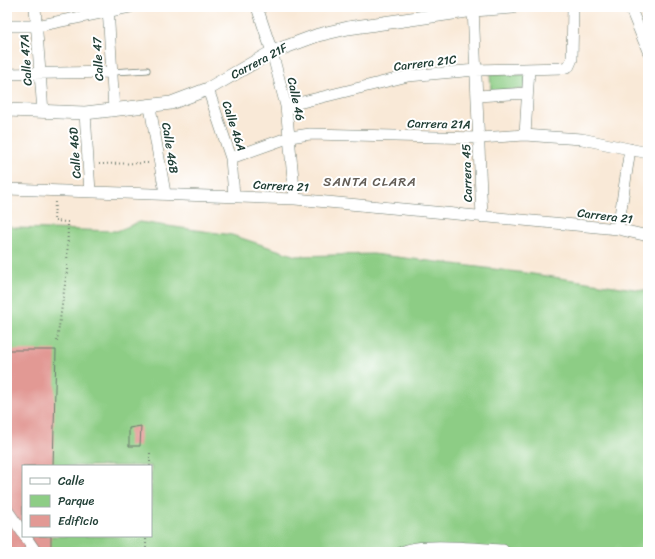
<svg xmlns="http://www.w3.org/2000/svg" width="655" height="559" viewBox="0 0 655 559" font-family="Sriracha,sans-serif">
<rect width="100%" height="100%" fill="#fff"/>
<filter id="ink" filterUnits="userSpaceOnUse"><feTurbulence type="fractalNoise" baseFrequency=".025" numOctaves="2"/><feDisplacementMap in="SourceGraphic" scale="8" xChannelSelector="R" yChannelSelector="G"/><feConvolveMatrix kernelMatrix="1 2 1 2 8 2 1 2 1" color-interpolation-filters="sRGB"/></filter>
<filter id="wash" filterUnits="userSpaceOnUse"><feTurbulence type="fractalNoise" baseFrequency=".012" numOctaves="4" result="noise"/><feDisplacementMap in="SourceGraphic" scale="16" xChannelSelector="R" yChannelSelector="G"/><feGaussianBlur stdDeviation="0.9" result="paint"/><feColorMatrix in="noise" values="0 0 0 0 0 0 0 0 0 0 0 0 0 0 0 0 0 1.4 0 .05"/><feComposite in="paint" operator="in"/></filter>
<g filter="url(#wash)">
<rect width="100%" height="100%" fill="#f9e9d7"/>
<path fill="#8dcd85" stroke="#56855c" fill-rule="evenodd" d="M490,74l37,1v14l-36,2z
M139,222l93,13 64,21 77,-2 153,19 122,18v261h-641v-326l9,2 101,3zM23,466h128v70h-128z"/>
<g id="blocks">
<path fill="#e29994" d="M7,350h49l-3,116h-30v70h28v16h-44z
M141,426l-1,20h-11v-18z"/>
</g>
</g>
<g filter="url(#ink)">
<use href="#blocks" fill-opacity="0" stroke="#6b796d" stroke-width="1"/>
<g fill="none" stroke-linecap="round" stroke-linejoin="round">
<g stroke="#6b796d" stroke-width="7">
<path id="service" d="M112,72l35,-2"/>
</g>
<g stroke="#6b796d" stroke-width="12">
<path id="minor" d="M35,7l8,105
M108,7l6,103
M257,7l15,45 14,54 9,93
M473,7l9,210
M630,7l18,44
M7,26h30l93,-19
M7,74l105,-2
M208,89l23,69 3,38
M477,96l50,-3
M286,106l122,-30 68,-6 87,-2 6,-2 3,-7 1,-52
M150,107l15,86
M85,113l5,79
M525,135l4,-66
M231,158l59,-21 20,-3 169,4 46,-3 26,2 31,2 66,14
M7,189l288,10 323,30 30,7
M618,229l12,-80
M7,510l16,23
M25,536l11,16
M402,552c17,-10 79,-3 101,-2"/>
</g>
<g stroke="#6b796d" stroke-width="14">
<path id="tertiary" d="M7,110l78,3 86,-10 37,-14 64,-37 46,-17 30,-7 126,-18 39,-3"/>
</g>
<path stroke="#6b796d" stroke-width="2" stroke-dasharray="1 3" stroke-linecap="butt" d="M99,164l49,-1
M55,202l-1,19 14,1 -1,48 -10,71
M150,466v-14
M146,552v-16"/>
<use href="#service" stroke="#fff" stroke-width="5.5"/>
<use href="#minor" stroke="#fff" stroke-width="11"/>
<use href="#tertiary" stroke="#fff" stroke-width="13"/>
</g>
</g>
<g text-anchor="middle" stroke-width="4" stroke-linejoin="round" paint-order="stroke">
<g font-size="12" fill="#1f3d34" stroke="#fff">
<text transform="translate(98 59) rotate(-93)" y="4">Calle 47</text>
<text transform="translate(26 60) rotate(-94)" y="4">Calle 47A</text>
<text transform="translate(259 61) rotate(-28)" y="4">Carrera 21F</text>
<text transform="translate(425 63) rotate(-7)" y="4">Carrera 21C</text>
<text transform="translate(296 99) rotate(78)" y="4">Calle 46</text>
<text transform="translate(439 124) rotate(1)" y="4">Carrera 21A</text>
<text transform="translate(234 126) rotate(72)" y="4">Calle 46A</text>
<text transform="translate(170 148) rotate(81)" y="4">Calle 46B</text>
<text transform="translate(75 153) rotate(-94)" y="4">Calle 46D</text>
<text transform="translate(467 173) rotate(-92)" y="4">Carrera 45</text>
<text transform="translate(281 186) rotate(3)" y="4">Carrera 21</text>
<text transform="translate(605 216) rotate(7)" y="4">Carrera 21</text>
</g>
<g font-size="13" letter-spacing="1" fill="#635d56" stroke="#fff">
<text x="370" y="186">SANTA CLARA</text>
</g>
</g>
<rect width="655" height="559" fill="none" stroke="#fff" stroke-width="24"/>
<rect x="22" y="465" width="130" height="72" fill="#ffffff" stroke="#a5b1ae"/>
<rect x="30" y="478" width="20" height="6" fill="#ffffff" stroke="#a5b1ae"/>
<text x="58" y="485" font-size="12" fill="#1f3d34">Calle</text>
<rect x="30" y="495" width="20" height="12" fill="#8dcd85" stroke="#a5b1ae"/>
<text x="58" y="505" font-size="12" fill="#1f3d34">Parque</text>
<rect x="30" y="515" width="20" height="12" fill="#e29994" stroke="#a5b1ae"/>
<text x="58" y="525" font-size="12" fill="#1f3d34">Edificio</text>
</svg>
